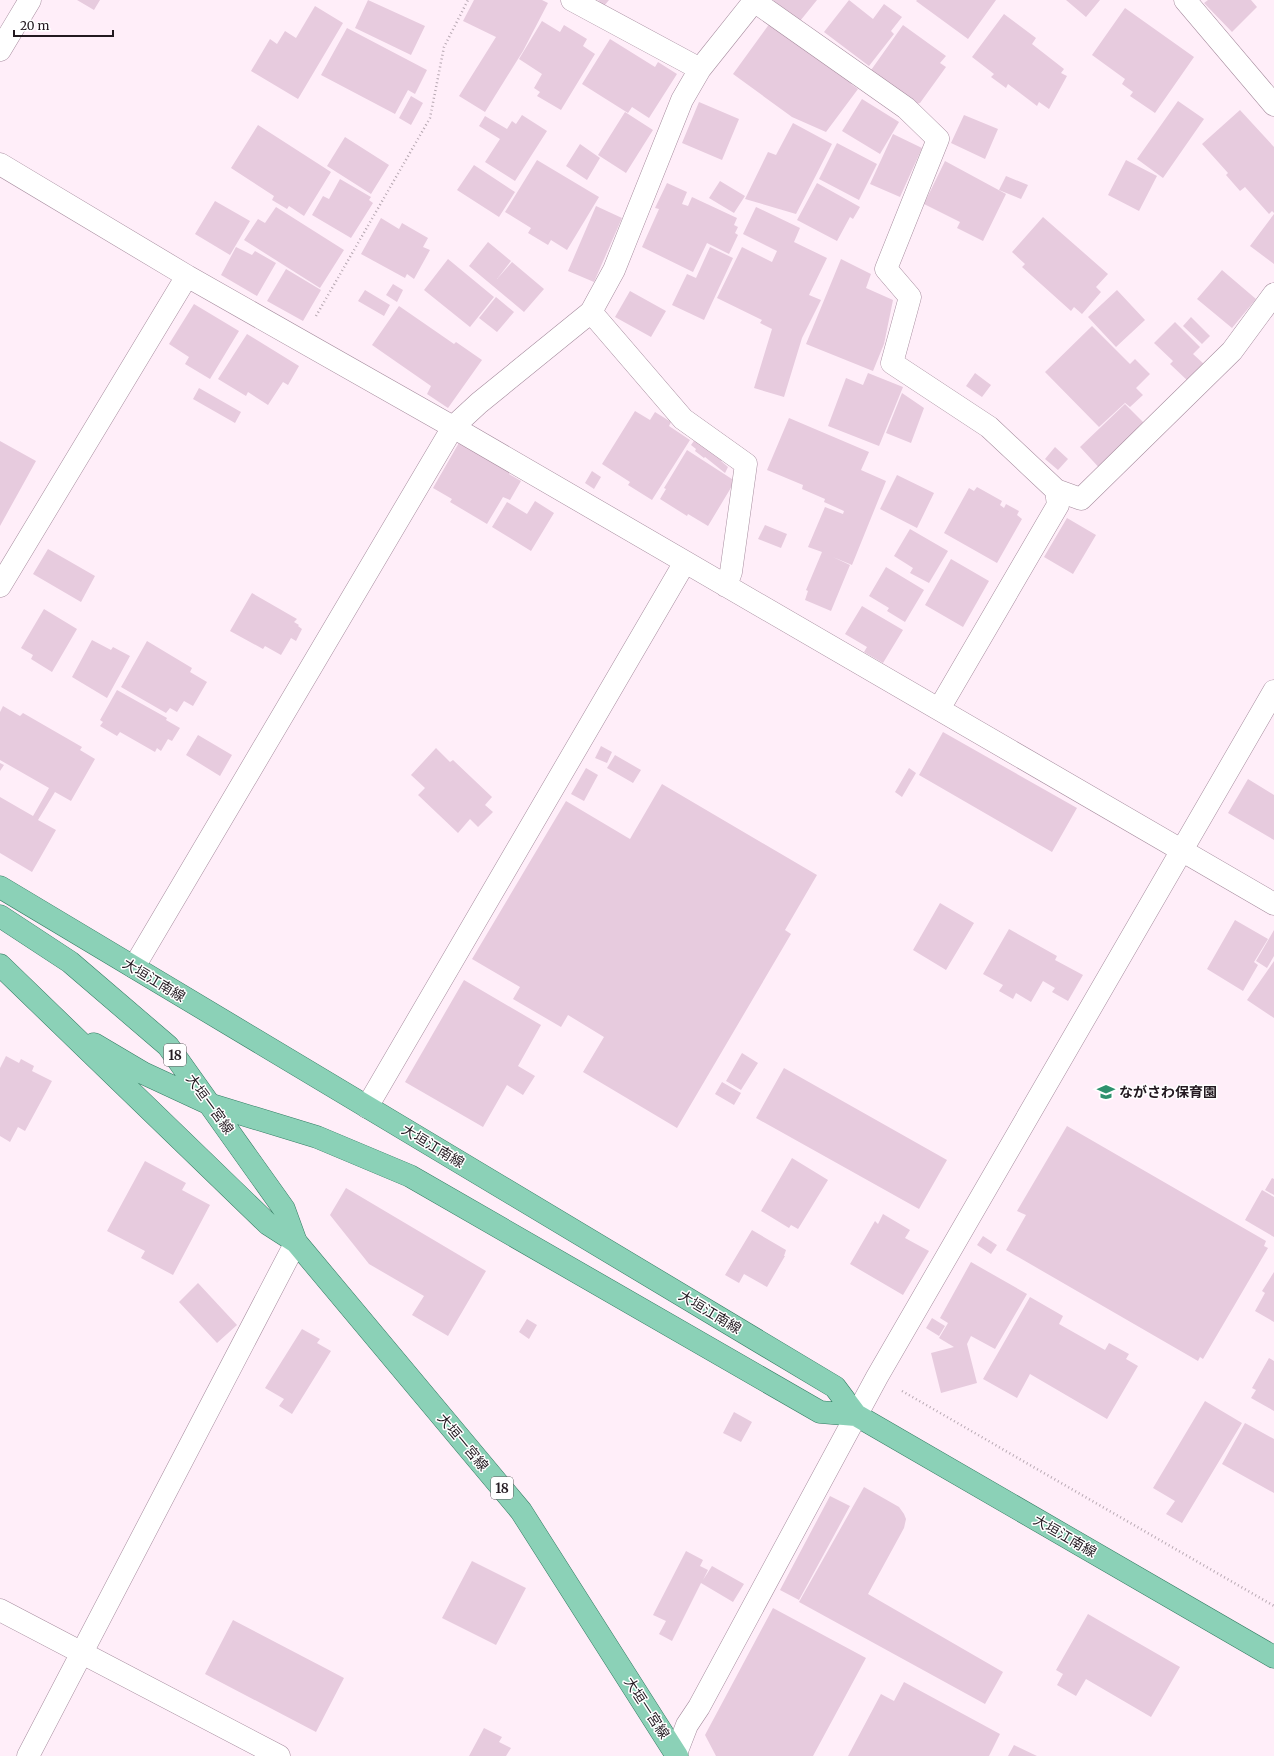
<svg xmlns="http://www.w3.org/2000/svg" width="1274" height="1756" viewBox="0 0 1274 1756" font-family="Merriweather,'Noto Sans JP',serif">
<rect width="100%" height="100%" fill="#ffeef9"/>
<path fill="#e7cbde" d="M77,0h23l-6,10z
M368,0l57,26 -14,29 -56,-27z
M474,0h68l6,3 -25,48 -38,61 -26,-16 37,-59 -33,-16z
M598,0h11l-5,6z
M774,0h43l-21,26 -28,-20z
M849,0l24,19 11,-15 18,13 -11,14 3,3 -25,32 -45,-34z
M917,0h79l-28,39 -52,-38z
M1066,0h34l-14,17z
M1208,0h43l6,7 -25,25 -28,-29z
M315,6l28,17 -45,76 -47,-28 19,-32 7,5 8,-13 11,7z
M1125,8l69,49 -39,56 -25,-17 3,-4 -11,-8 3,-5 -33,-24z
M1004,14l32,24 -4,6 32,25 -3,4 6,3 -18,33 -10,-7 -2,4 -29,-22 -2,4 -15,-11 3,-3 -22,-17z
M542,21l18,11 4,-7 23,14 -4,7 12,8 -34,56 -24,-14 3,-4 -6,-4 8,-14 -23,-15z
M770,23l82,60 -1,1 7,5 -32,43 -34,-15 -59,-43z
M903,25l43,31 -6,7 6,4 -26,36 -8,2 -43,-32z
M347,28l80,42 -12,24 -7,-4 -13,24 -74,-39z
M610,39l45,28 3,-5 19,12 -28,44 -17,-11 -4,6 -46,-29z
M411,96l12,7 -12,22 -12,-7z
M862,99l37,23 -19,32 -38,-23z
M1178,101l26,18 -41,59 -26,-19z
M699,102l40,17 -17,41 -40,-17z
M1240,110l34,37v66l-2,-2 -3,3 -24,-27 -5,4 -14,-16 2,-2 -26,-29z
M625,112l28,18 -27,43 -28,-18z
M522,115l25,16 -32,50 -30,-19 15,-23 -21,-13 6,-10 22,13 5,-8 4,3z
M964,115l34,14 -13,30 -34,-16z
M793,123l39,21 -36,70 -51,-15 23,-47 8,3z
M258,125l73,47 -27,44 -15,-10 -2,3 -15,-9 2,-4 -43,-28z
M893,134l29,14 -22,49 -30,-13z
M345,137l44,28 -18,29 -44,-28z
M837,143l40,21 -18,36 -40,-21z
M580,144l20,14 -13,22 -21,-14z
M537,160l62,37 -32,53 -16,-10 -3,5 -20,-12 3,-5 -26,-16z
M1126,160l31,16 -18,35 -31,-16z
M945,161l61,33 -23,47 -26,-13 3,-6 -36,-18z
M474,165l41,27 -16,25 -42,-27z
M1006,176l22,9 -7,14 -22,-9z
M340,179l31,18 -2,3 4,3 -22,35 -39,-23 11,-19 6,3z
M720,181l25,15 -11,17 -25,-15z
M667,183l20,9 -5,12 6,2 4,-9 45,21 -3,7 4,2 -3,6 3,2 -9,19 -22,-11 -14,29 -51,-25 17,-38 -4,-1z
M817,183l43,24 -7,12 -3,-2 -13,24 -40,-21z
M215,201l35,20 -20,34 -35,-21z
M596,206l26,12 -28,64 -26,-11z
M276,207l68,43 -24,38 -76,-48 14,-21 7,4z
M756,207l44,21 -6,14 33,16 -18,37 12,5 -19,38 -18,59 -30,-9 18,-59 -12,-6 2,-3 -45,-22 25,-51 30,15 5,-11 -34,-17z
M1274,214v50l-24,-18z
M1043,217l65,57 -12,13 5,5 -19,22 -8,-7 -3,4 -49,-44 3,-3 -13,-12z
M381,218l18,11 3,-6 26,15 -5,9 7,3 -16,29 -7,-5 -2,4 -44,-24z
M488,242l23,19 -14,18 15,-17 32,27 -20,23 -55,-46z
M236,247l16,8 3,-4 21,12 -19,33 -36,-21z
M710,247l23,11 -29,62 -32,-15 15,-31 9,4z
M448,259l46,38 -24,30 -46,-37z
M841,259l30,15 -5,14 27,12 -9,44 -11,27 -67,-27z
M286,269l35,21 -18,31 -36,-20z
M1222,270l34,29 -24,29 -35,-29z
M393,284l10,6 -6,12 -11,-7z
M365,290l25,15 -6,11 -26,-15z
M1117,290l28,30 -29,27 -28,-30z
M630,291l36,20 -15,26 -36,-20z
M496,297l18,15 -17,20 -18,-14z
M194,304l45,27 -29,48 -25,-15 4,-7 -20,-13z
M399,306l55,38 2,-2 26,18 -34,48 -21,-14 4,-8 -59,-41z
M1191,317l19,19 -8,8 -19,-18z
M1175,322l25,25 -7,7 12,11 -16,17 -19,-18 3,-3 -19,-18z
M1092,326l38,38 5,-5 15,15 -14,14 7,7 -13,12 -6,-5 1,1 -26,24 -54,-55z
M247,334l52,32 -11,19 -5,-3 -15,23 -20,-13 -2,4 -28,-17z
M868,373l35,14 -24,59 -51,-20 18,-48 17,7z
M975,373l16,12 -9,12 -16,-11z
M199,388l42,24 -6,11 -42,-24z
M902,393l22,15 -13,35 -25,-10z
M1125,404l25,25 -46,44 -24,-26z
M635,411l15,9 5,-8 16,10 -2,4 21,14 -38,60 -24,-15 2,-3 -28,-18z
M789,418l80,34 -8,18 25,11 -34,84 -19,-8 17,8 -19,46 -26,-11 3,-9 -2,-1 16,-38 -14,-5 17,-40 18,7 1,-3 -20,-9 1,-3 -23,-10 1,-4 -36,-15z
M696,438l27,22 -2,1 7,6 -3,6 -20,-16 -1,1 -9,-7 1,-2 -5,-4z
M0,441l36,20 -36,65z
M460,441l51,30 -2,3 12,7 -11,19 -7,-3 -16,27 -37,-22 2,-3 -19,-11z
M1055,447l13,12 -10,11 -13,-11z
M687,450l48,31 -27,45 -20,-12 -1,2 -27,-17 6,-10 -2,-1z
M592,471l9,6 -7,12 -9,-6z
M897,475l37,18 -17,35 -37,-19z
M977,487l25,14 -2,4 4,3 2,-4 13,7 -2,4 5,4 -25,44 -53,-30 25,-45 5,3z
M535,501l19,12 -23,38 -39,-24 15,-25 20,12z
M1067,518l29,17 -23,39 -29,-17z
M765,525l22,9 -6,14 -23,-9z
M910,529l38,22 -19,32 -19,-10 3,-5 -19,-12z
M48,549l47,27 -14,26 -48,-28z
M951,559l38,22 -26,46 -38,-22z
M886,567l38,23 -19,32 -18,-11 2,-3 -20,-12z
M252,593l45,26 -3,3 5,3 -1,1 4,3 -6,12 -5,-3 -10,17 -16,-9 -2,3 -33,-18z
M862,606l41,24 -20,33 -19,-11 3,-5 -22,-13z
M44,609l33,20 -25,43 -21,-13 2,-4 -12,-7z
M92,640l19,10 2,-3 17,9 -23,42 -35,-21z
M147,641l45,27 -2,4 17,10 -14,24 -9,-5 -7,11 -7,-4 -4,5 -45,-26z
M117,690l50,28 -1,2 14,8 -8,13 -4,-2 -7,12 -4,-3 -2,4 -35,-20 -3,4 -17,-10 3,-4 -3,-2z
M3,706l17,10 3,-3 59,34 -2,3 15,9 -24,42 -16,-9 -17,28 18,10 -24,42 -32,-19v-56l33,19 16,-28 -49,-28v-48z
M943,732l134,76 -25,44 -133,-77z
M198,735l34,20 -12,21 -34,-21z
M601,746l11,6 -5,11 -12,-5z
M436,748l14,14 3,-2 39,37 -7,8 8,7 -15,15 -8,-8 -12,14 -40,-38 7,-7 -14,-13z
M615,755l26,15 -8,13 -26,-15z
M0,763l4,2 -4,6z
M586,768l12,7 -14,26 -13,-7z
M909,768l7,5 -14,24 -7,-5z
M1248,779l26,16v45l-46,-27z
M662,784l155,91 -32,55 6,4 -114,194 -94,-56 21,-35 -36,-22 -7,12 -48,-28 7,-12 -48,-28 94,-158 64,38z
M940,903l34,20 -28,47 -33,-20z
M1235,920l33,19 -14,23 4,3 -15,26 -36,-22z
M1009,929l48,27 -2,4 28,15 -15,26 -16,-9 3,-4 -12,-7 -12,21 -15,-9 -3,6 -14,-8 4,-6 -20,-11z
M1274,930v26l-7,12 -11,-7z
M1274,961v57l-27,-18z
M464,980l77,45 -23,41 17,10 -12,19 -16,-10 -24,42 -78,-45z
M742,1053l16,10 -17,27 -15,-9z
M6,1056l13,7 2,-4 13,7 -2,5 20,10 -27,50 -7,-4 -8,15 -10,-6v-68z
M784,1068l163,92 -28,49 -163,-91z
M722,1082l19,11 -7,12 -19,-11z
M1067,1126l199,115 -2,5 4,2 -65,111 -3,-2 -2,4 -192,-111 20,-35 -9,-4z
M792,1158l36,22 -30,49 -7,-4 -2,3 -28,-17z
M145,1161l41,22 -4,7 28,15 -37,70 -32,-17 4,-7 -38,-20z
M1272,1178l2,1v16l-9,-5z
M346,1188l140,83 -38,65 -36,-21 12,-19 -55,-32 -39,-49z
M1262,1190l12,7v40l-29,-17z
M883,1214l27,16 -5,8 24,13 -26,44 -53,-31 25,-43 3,3z
M752,1230l34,20 -2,6h1l-18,31 -23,-13 -5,9 -14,-8z
M983,1236l14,9 -6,9 -14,-9z
M971,1262l56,32 -32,55 -24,-13 -4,8 10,39 -36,10 -10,-40 23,-6 -15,-9 9,-15 -8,-5z
M1274,1272v50l-19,-11 10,-18 -3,-2z
M198,1283l39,42 -20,18 -38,-41z
M1030,1297l33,19 -4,8 46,26 4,-7 20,11 -3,5 12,7 -31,53 -77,-45 -13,24 -34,-19z
M932,1318l13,8 -6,10 -13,-8z
M527,1319l10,6 -8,14 -10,-7z
M302,1329l18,10 -3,4 14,8 -39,63 -13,-8 5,-7 -19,-11z
M1269,1358l5,3v50l-23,-13 5,-8 -4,-2z
M1205,1401l37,22 -60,100 -16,-9 9,-13 -22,-13z
M734,1412l18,10 -11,20 -18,-9z
M1245,1423l29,16v54l-52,-29z
M864,1487l35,20 5,7 2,5 -2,9 -36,66 135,78 -18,32 -186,-102z
M830,1496l20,10 -51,94 -19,-10z
M686,1551l17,9 -3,6 8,4 -5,10 9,-14 32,18 -11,18 -32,-19 -29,58 -13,-7 7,-13 -13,-6z
M472,1561l54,27 -30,57 -54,-27z
M773,1608l93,50 -53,98h-97l-11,-21z
M1088,1614l92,53 -29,50 -65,-38 -10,17 -19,-11 6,-11 -7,-4z
M233,1620l111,58 -28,54 -111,-58z
M904,1682l96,52 -11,22h-141l33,-62 13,7z
M484,1728l18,9 -3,5 12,6 -5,8h-37z
M1014,1745l23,11h-29z"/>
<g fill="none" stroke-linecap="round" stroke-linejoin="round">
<g stroke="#a68c9e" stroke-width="23">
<path id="minor" d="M572,0l128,69
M1185,0l89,105
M754,1l152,107 32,31 -52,130 24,28 -18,66 97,64 67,63 2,15 -119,204
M0,50l30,-50
M0,164l187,112 266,151 821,477
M591,312l92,107 63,45 -15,108 -5,14
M1056,490l25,9 151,-148 42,-57
M0,586l187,-310
M134,967l319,-540 26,-24 112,-91 23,-42 68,-170 18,-31 55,-69
M367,1107l318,-545
M0,1610l279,146
M28,1756l268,-514
M675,1756l12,-31 12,-18 178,-330 397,-686"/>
</g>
<g stroke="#347c63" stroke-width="23">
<path id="major" d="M0,887l835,500 21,28 418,242
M0,916l70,46 98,84 116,163 12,33
M0,965l268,259 28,18 225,269 156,245
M94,1044l49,29 69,32 105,32 93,39 410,236 36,3"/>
</g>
<path stroke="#b7a8b2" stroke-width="2.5" stroke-dasharray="1 3" stroke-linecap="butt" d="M316,316l114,-198 14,-71 24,-47
M902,1391l372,215"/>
<use href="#minor" stroke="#fff" stroke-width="22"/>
<use href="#major" stroke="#8bd1b7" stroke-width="22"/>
</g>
<defs>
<g id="school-bare" transform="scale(1.38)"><path d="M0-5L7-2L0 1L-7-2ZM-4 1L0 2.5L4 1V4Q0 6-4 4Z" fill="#2e926e" stroke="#fff" stroke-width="2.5" paint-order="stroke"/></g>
</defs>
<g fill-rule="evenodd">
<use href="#school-bare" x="1106" y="1092"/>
</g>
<g text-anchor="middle" stroke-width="3" stroke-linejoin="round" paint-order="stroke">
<g fill="#fff" stroke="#655e63" stroke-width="1">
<rect x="164" y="1044" width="22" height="22" rx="3"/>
<rect x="491" y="1477" width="22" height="22" rx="3"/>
</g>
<g font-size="13" font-weight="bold" fill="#231920">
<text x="175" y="1060">18</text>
<text x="502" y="1493">18</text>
</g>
<g font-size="14" fill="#231920" stroke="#fff">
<text transform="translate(154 980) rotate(31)" y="5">大垣江南線</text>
<text transform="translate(210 1104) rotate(54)" y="5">大垣一宮線</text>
<text transform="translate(433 1146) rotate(31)" y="5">大垣江南線</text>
<text transform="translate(710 1312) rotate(31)" y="5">大垣江南線</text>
<text transform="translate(463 1442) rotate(50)" y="5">大垣一宮線</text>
<text transform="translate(1065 1536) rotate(30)" y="5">大垣江南線</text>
<text transform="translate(647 1708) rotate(57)" y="5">大垣一宮線</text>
</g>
<g font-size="14" font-weight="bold" fill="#231920" stroke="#fff" text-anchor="start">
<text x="1119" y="1097">ながさわ保育園</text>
</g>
</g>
<path d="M14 30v6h99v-6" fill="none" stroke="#231920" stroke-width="2"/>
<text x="20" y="30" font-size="12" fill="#231920" stroke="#ffffff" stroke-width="3" paint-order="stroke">20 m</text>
</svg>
